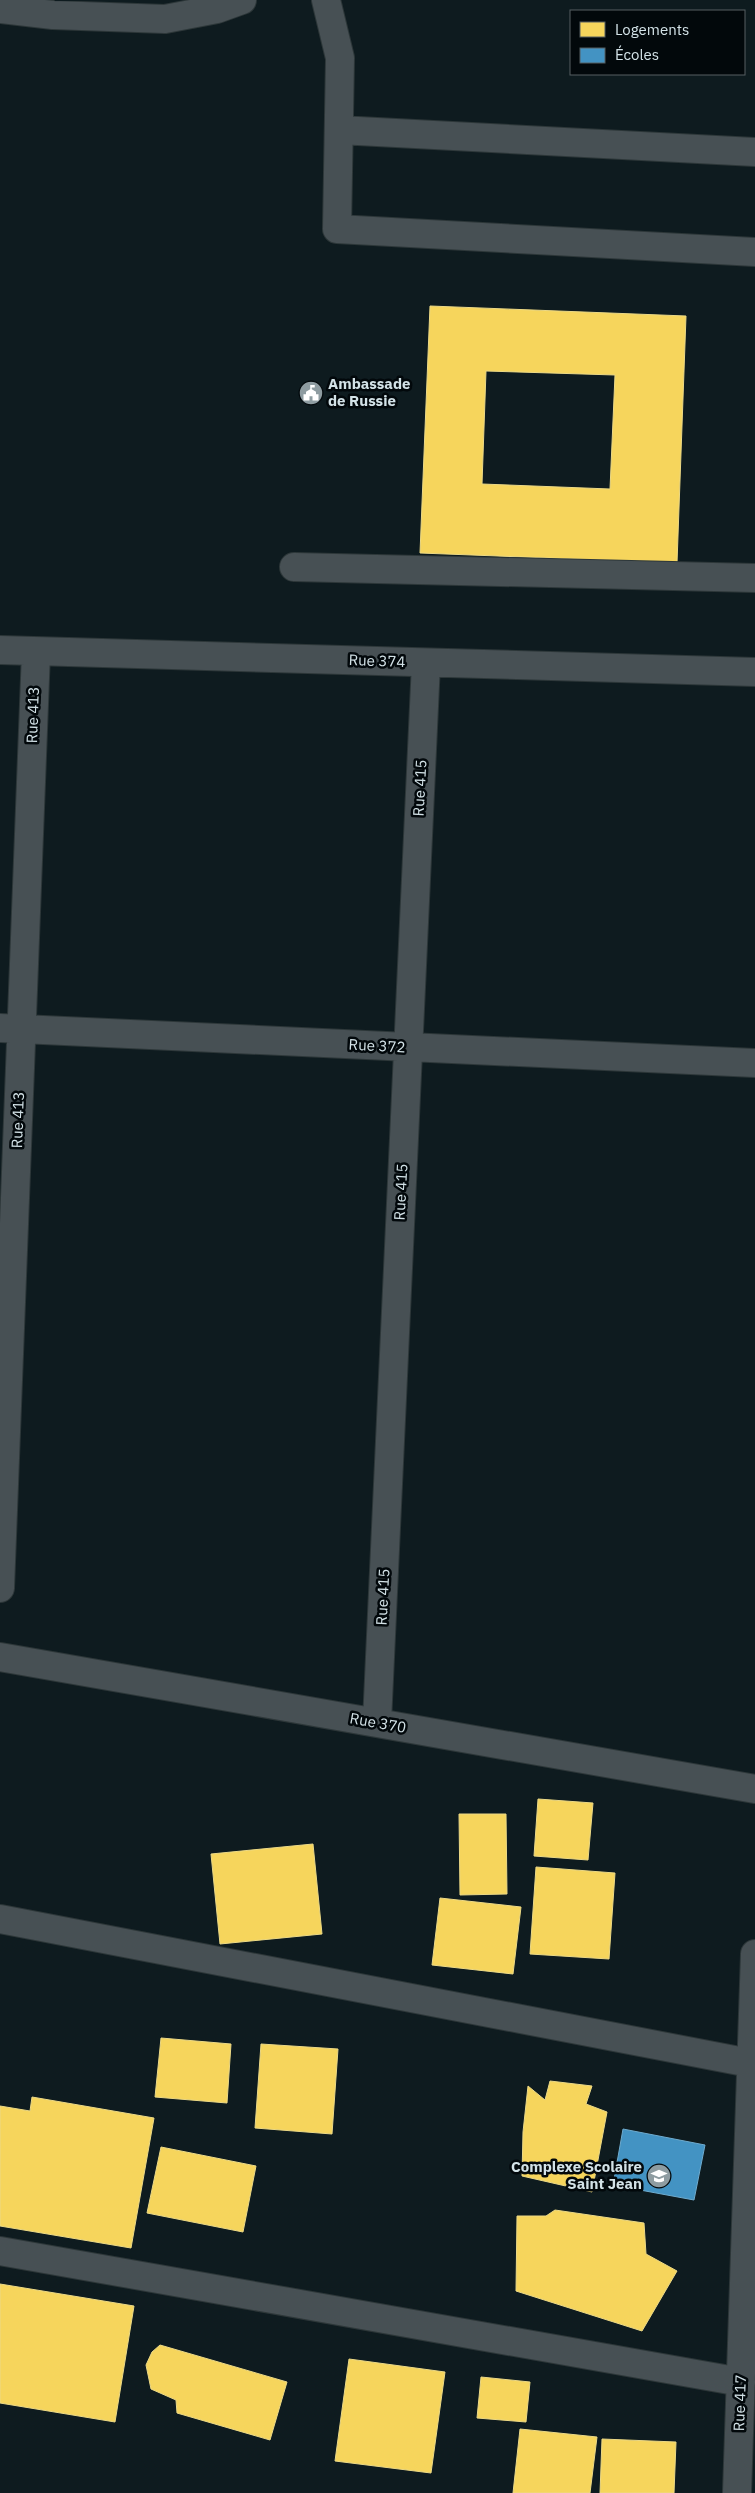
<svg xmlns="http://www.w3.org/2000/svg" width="755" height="2493" viewBox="0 0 755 2493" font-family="'IBM Plex Sans',sans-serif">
<rect width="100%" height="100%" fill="#0e1b1f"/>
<path fill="#f6d55c" stroke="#ecd986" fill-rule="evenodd" d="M430,306l256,10 -9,247 -257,-10zM486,371l129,4 -5,114 -128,-5z
M538,1799l55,4 -5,57 -54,-4z
M459,1814h47l1,80 -47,1z
M313,1844l9,90 -102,10 -9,-90z
M536,1867l79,6 -6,86 -79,-5z
M440,1898l81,9 -8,67 -81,-9z
M161,2038l70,6 -4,59 -72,-6z
M261,2044l77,5 -6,85 -77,-6z
M550,2081l42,5 -6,18 21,8 -15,80 -70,-16 1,-44 5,-46 17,14z
M32,2097l122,21 -23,130 -131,-22v-120l30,5z
M161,2147l95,19 -13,66 -96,-19z
M555,2210l89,13 2,31 31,17 -35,60 -126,-40 1,-75h29z
M0,2284l134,22 -19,116 -115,-19z
M160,2345l127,37 -17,58 -93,-27 -1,-13 -25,-11 -5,-24 6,-13z
M349,2359l96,13 -14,101 -96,-12z
M481,2377l49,5 -4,40 -49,-4z
M520,2429l77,8 -7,56h-77z
M602,2439l74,3 -2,51h-74z"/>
<path fill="#4393c3" stroke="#6eabce" d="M623,2129l82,16 -11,55 -81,-15z"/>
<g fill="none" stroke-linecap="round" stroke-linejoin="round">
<g stroke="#2d3739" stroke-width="30">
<path id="minor" d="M326,0l14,58 -3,171 418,23
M0,9l53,6 112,4 52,-10 25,-9
M339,130l416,22
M294,567l461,11
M0,650l755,22
M0,1028l755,35
M0,1588l36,-936
M0,1657l755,132
M377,1722l49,-1059
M0,1919l755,145
M0,2251l741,131
M737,2493l18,-539"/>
</g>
<use href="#minor" stroke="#475054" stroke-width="28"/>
</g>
<defs>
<g id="civic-disc" transform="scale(1.25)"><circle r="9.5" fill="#8e9ca1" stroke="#02080b"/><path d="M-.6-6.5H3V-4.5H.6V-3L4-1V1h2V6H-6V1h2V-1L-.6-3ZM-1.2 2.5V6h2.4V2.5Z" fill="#fff"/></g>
<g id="school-disc" transform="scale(1.25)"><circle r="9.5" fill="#8e9ca1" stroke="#02080b"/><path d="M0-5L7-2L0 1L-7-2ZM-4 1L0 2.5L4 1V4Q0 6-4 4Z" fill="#fff"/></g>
</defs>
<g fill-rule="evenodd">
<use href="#civic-disc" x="311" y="393"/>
<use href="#school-disc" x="659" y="2176"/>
</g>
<g text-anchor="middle" stroke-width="5" stroke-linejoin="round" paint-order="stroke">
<g font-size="15" font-weight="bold" fill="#d3e2e7" stroke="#02080b" text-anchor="start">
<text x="328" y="389">Ambassade<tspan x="328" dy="17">de Russie</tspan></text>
<text x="642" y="2172" text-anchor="end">Complexe Scolaire<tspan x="642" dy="17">Saint Jean</tspan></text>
</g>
<g font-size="15" fill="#d3e2e7" stroke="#02080b">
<text transform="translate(377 661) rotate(2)" y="5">Rue 374</text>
<text transform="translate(33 715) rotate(-88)" y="5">Rue 413</text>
<text transform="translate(420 788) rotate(-87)" y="5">Rue 415</text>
<text transform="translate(377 1046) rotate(3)" y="5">Rue 372</text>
<text transform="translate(18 1120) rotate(-88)" y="5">Rue 413</text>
<text transform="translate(401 1192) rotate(-87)" y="5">Rue 415</text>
<text transform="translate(383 1597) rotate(-87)" y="5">Rue 415</text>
<text transform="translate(378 1723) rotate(10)" y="5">Rue 370</text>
<text transform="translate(740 2403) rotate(-88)" y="5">Rue 417</text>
</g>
</g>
<rect x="570" y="10" width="175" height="65" fill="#02080b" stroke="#565f63"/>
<rect x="580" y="22" width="25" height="15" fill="#f6d55c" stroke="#565f63"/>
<text x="615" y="35" font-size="15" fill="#d3e2e7">Logements</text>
<rect x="580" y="48" width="25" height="15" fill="#4393c3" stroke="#565f63"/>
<text x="615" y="60" font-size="15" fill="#d3e2e7">Écoles</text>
</svg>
